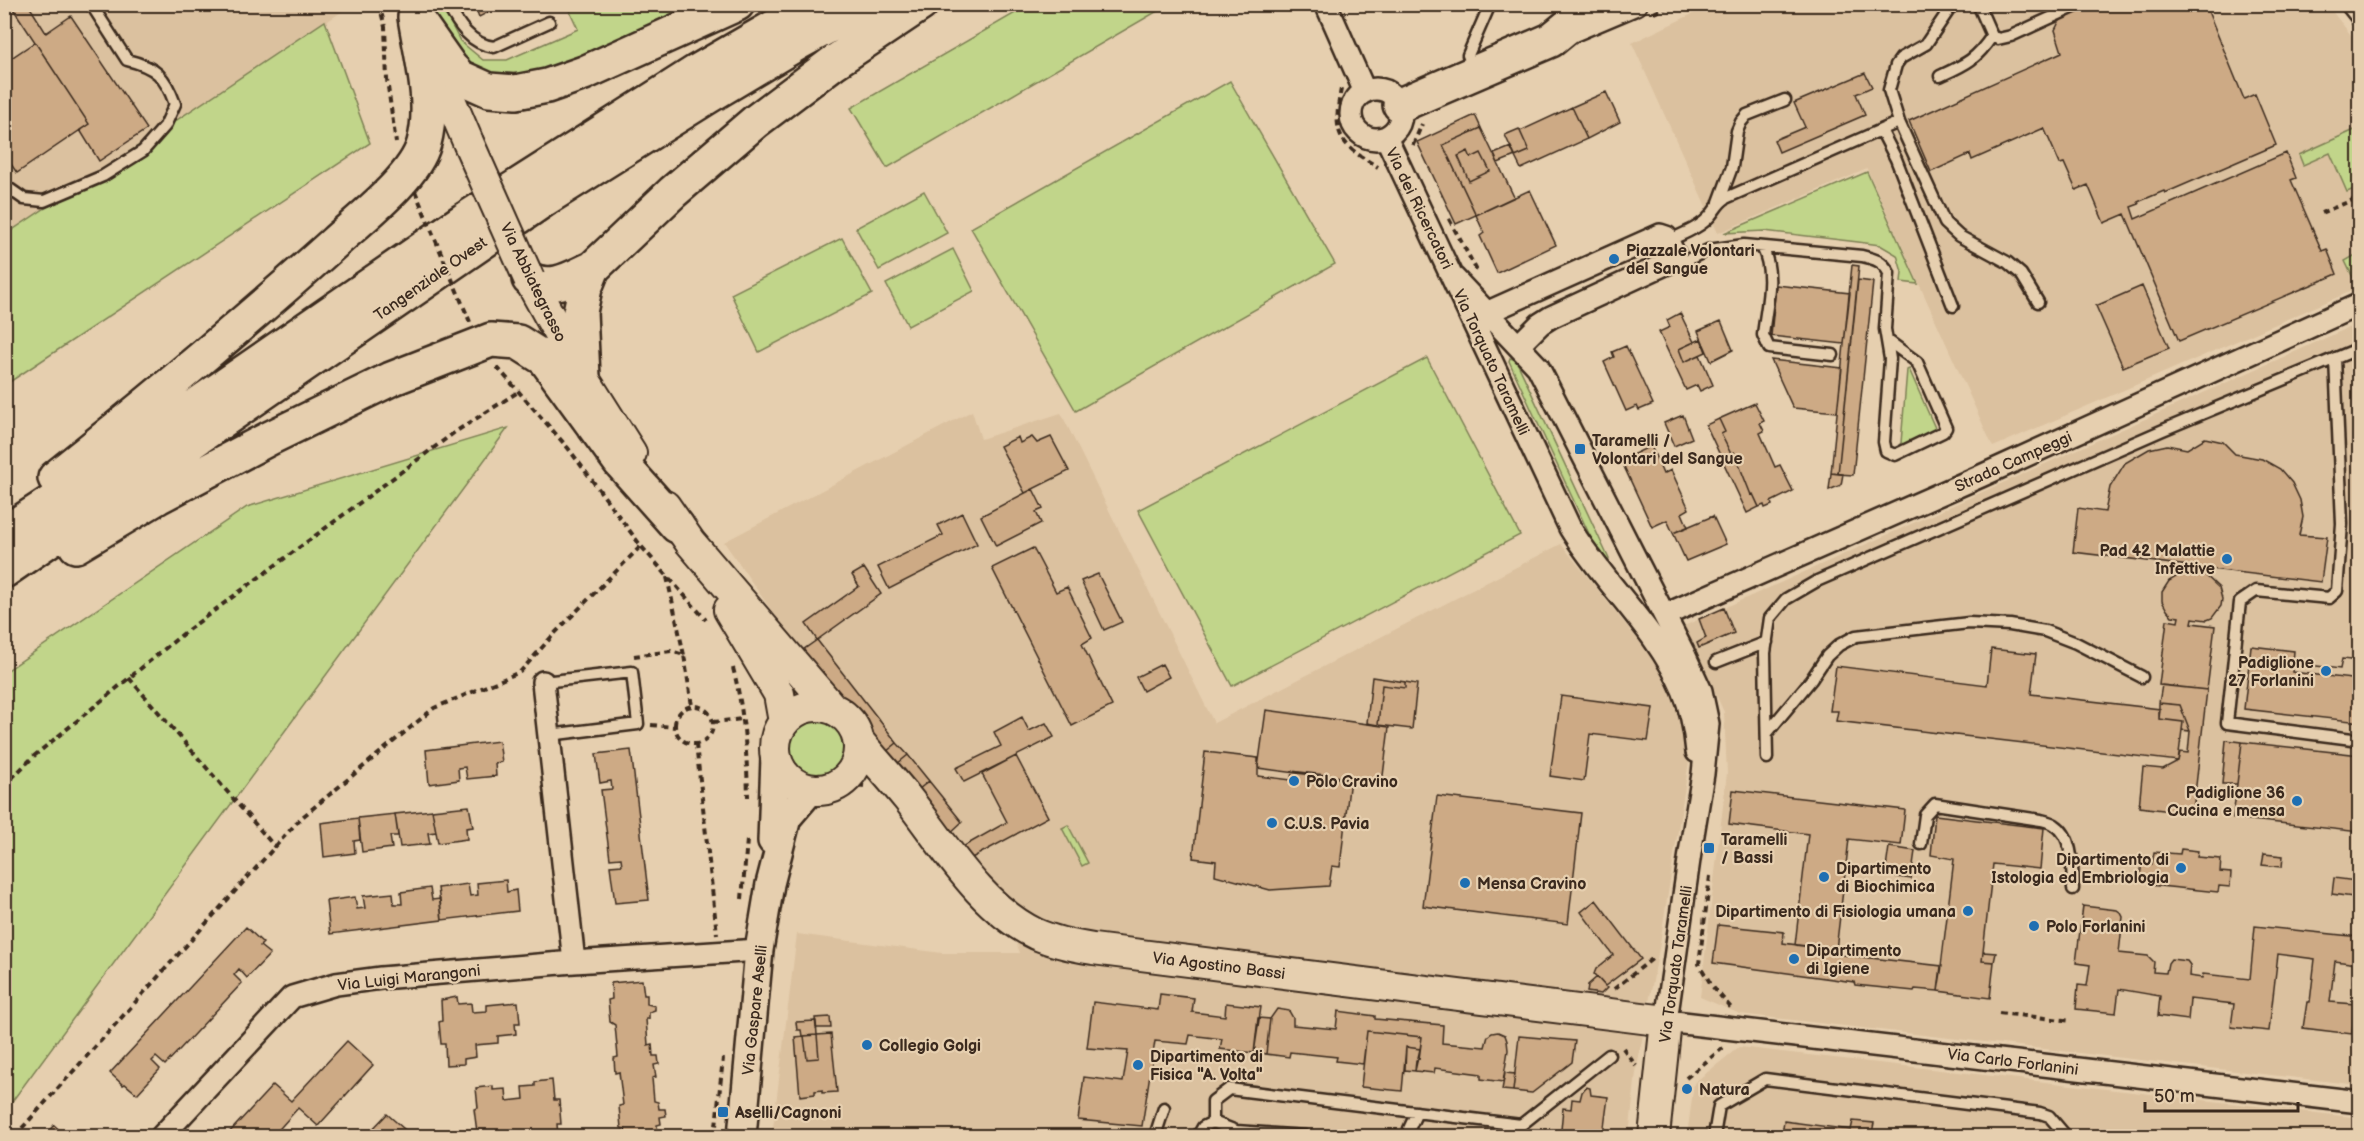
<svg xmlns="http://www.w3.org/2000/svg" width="2364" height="1141" viewBox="0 0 2364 1141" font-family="'Balsamiq Sans',sans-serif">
<rect width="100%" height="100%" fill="#e6cfaf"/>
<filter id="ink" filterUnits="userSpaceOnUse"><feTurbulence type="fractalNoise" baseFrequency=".0167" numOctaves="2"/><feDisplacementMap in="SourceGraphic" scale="12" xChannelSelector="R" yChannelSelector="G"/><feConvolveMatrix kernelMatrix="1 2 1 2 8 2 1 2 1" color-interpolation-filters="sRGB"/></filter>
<g filter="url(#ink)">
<path fill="#dbc19f" d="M5,5h347l-347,230z
M1711,5h616l32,40v238l-5,7 -361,157 -126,-278 -149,64 -86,-190z
M2359,323v762l-619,-71 -40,-17 27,-224 -3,-61 -40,-86z
M972,411l9,28 80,-26 153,310 347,-179 94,117 25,45 9,55 -29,182 -24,129 -7,64h-857l25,-202 145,19h78l-8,-22 -44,-71 -168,-208 -76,-110z
M1739,1047l621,71 -1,18h-672l7,-53z"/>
<path fill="#c1d58a" stroke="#7e8054" stroke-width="1.5" d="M429,5h12l19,36 23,19h24l71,-31 -11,-24h135l-177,77 -56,-11 -29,-40z
M1029,5h139l-281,163 -36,-60z
M325,21l45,122 -365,242v-150z
M1230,81l105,183 -259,147 -105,-183z
M2359,128v59l-12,5 -17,-39 -27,12 -4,-10z
M1867,172l51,112 -17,-2 1,-10 -5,-17 -17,-10 -22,-3 -94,-11 -40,2z
M924,191l23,42 -68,37 -23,-42z
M842,238l30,56 -113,58 -28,-58z
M953,249l21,42 -66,35 -22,-42z
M2359,253v30l-2,3 -12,-25z
M1427,358l93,177 -288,151 -94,-176z
M1510,358l6,2 93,199 -1,5h-5l-94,-203z
M1909,369l26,59v3l-31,13 -3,-1 6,-73z
M508,428l-503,683v-439l242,-165z
M789 749a28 28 0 1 1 56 0a28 28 0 1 1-56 0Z
M1068,825l20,38 -6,3 -20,-38z"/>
<path fill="#cdaa85" stroke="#3b2a1e" stroke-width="1.5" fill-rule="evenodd" d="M10,4h18l18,29 25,-17 76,113 -48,32 -19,-31 9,-6z
M474,4h25l1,2 -21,11z
M2094,4h111l39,95 11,-5 21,51 -111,48 -1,-2 -26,11 1,2 -8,3 4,12 151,-66 10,25 -5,2 31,71 5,-2 10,25 -158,67 -54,-127 -21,9 -16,-38 -12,5 -12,-27 -4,1 -16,-36 -72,32 -2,-6 -39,18 -22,-51 153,-69 -7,-22 4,-8 6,-6z
M35,42l54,82 -72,49 -13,-19v-91z
M1865,73l7,14 -16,7 9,21 -86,37 -5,-12 31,-13 -11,-24z
M1606,92l14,30 -33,17 -15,-32z
M1572,107l15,32 -66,30 -6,-12 14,-6 -9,-20z
M1475,115l6,13 -38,17 33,70 -20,9 -39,-82z
M1481,128l33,69 -38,18 -33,-70zM1468,151l3,7 10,-5 9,18 -21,10 -11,-25z
M1519,129l10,22 -14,6 -10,-22z
M1511,147l4,9 -17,7 -4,-9z
M1468,151l3,7 10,-5 9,18 -21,10 -11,-25z
M1530,190l26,55 -59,28 -17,-37 4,-3 -8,-18z
M1852,265l7,1 -21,208 -7,-1z
M1858,280l15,2 -20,193 -15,-1z
M1776,285l74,8 -6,51 -73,-8z
M2142,286l27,62 -46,19 -27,-61z
M1680,313l14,29 -15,7 5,13 16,-7 13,30 -13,6 -3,-6 -11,5 -27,-58 11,-5 -3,-7z
M1721,321l12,29 -22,11 -13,-30z
M1701,339l5,13 -22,10 -5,-13z
M1626,346l27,58 -14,6 -2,-4 -11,5 -22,-49 10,-5 -2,-5z
M1771,360l71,8 -5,44 -44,-4z
M1755,403l9,18 -4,2 4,8 -4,2 15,34 5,-2 13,26 -22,11 1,3 -7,3 -1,-3 -5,2 -6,-13 -2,1 -17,-43 -3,2 -10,-20 4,-2 -6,-13z
M1683,415l9,23 -18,8 -10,-23z
M1719,419l6,13 -4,2 10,20 3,-2 17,43 2,-1 6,13 -12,6 -41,-88z
M1018,437l2,6 12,-6 5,6 14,-6 18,34 -44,22 -25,-47z
M2205,438l18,4 12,12 27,5 18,10 12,14 8,17 3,17 -4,18 28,2 -6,45 -119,-14v4l17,16 3,11 -1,7 -9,12 -5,2 -14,-2 -1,5 23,3 -8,64 -48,-5 8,-65 11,2 1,-5 -7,-1 -5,-6 -5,-9v-9l7,-11 19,-11 1,-4 -116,-14 5,-44 27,4 5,-25 15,-24 24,-14 18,-4 20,4z
M1651,446l12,28 8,-4 18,39 -7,4 6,14 -15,6 -6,-13 -15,7 -31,-67z
M1831,473l12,1 -2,11 -12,5z
M1033,489l10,20 -7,3 5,11 -45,23 -15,-30z
M962,513l15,31 -88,45 -11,-22 65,-32 -5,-10z
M1713,516l13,28 -40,17 -13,-28z
M1033,548l23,44 11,-5 25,51 -10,6 30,62 -40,20 -80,-158z
M864,568l17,26 -64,46 -11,-16 53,-38 -7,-11z
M1098,574l24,48 -18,8 -23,-49z
M1724,608l10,25 -35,15 -2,-5 9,-5 -7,-19z
M817,640l80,103 -16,13 -81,-104z
M2251,646l43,5 -1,12 47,6 2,-10 18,2v61l-116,-13z
M1991,649l45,5 -5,40 129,15 -1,10 24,3 -5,39 -342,-40 2,-10h-8l6,-45 151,19z
M2342,659l18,2v19l-68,-8 1,-9 47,6z
M1162,664l7,13 -26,14 -7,-14z
M1372,677l33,5v6l-23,-3 -4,40 -11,-2z
M1405,682l12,2 -5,45 -34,-4 4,-40 23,3z
M2162,685l45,5 -14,121 -21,-3 -1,3 -32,-4 4,-40 20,2 15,-8 2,-9 8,1 2,-22 -10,-26 -21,-2z
M1561,696l92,12 -5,33 -58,-7 -6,47 -34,-5z
M2159,703l21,2 10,26 -8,-1 1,-8 -24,-3z
M1266,710l123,17 -7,57 -124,-16z
M1022,717l7,14 17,-8 8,14 -90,45 -8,-14 45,-22 -7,-14z
M2226,740l16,2 -5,42h-15z
M499,741l3,21 -7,1 1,13 -29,3 -2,-12 -7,1 1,12 -30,4 -3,-34z
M2242,742l118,13v77l-127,-14z
M897,743l11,12 -16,13 -11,-12z
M631,750l18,150 -34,3 -5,-37 12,-1 -1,-7 -11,1 -9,-69 11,-1 -1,-8 -11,2 -4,-29z
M1205,752l53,6v18l33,4 1,-9 58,7 -10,89 -8,-1 -3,20 -59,4 -55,-15 1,-14 -23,-3z
M908,755l21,26 -16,13 -21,-26z
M1016,756l32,61 -80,43 -9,-11 48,-27 -25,-48z
M929,781l33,41 -14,13 -35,-41z
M1733,790l172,20 -4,35 -52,-6 -13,111 -41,-5 13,-111 -79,-10z
M1437,796l144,17 -13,111 -145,-18z
M469,806l4,21 -7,1 1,11 -29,4 -6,-33z
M432,810l4,22 -8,1 2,11 -30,3 -5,-33z
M395,814l3,22h-8l2,12 -30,4 -4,-34z
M1935,815l109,13 -4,41 -47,-5 -11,97 12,1 -4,36 -52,-7 16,-132 -23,-4z
M358,818l2,22 -6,1 1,12 -31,4 -3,-34z
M1889,847l26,4 -4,28 -26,-4z
M2181,849l17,2 -1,6 24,2 -1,13 11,1 -1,14 -11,-1 -1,6 -68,-7 1,-7 -11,-1 2,-14 10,1 2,-12 26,2z
M2264,854l19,2 -1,11 -20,-2z
M2358,870h2v28l-28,-4 2,-16 22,3z
M506,880l1,12 9,-2 2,21 -76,9 -4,-32 30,-4 2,12 8,-1 -1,-12z
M430,888l2,12 8,-1 2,21 -112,14 -4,-33 29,-4 2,12 8,-1 -2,-12 30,-3 1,11h8l-1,-12z
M1596,900l45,59 -36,27 -11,-12 2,-5 17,-14 -32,-43z
M2083,906l34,4 4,3 2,4 -4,36 29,3 6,6 -1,10 13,1 2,-10 3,-4 16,2 3,4 -1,11 13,2 1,-4 47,5 5,-53 105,11v45h-6l3,-18 -22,-3 -5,41 25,2 -3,30 -49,-6 4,-26h3l5,-43 -37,-5 -9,77 -38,-4 3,-23 -44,-5 -2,21 -30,-4 2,-20 -41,-7 -3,24 -40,-4 2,-24 9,1 3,-21 -14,-2z
M1718,925l66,7 -1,11 53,7 -1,4 107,12 -4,25 -23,-2 -1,2 -59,-6 -1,-3 -141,-19z
M246,927l17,16 -3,3 10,8 -23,24 -8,-9 -5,6 8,8 -77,82 -9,-8 -4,4 8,8 -23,25 -12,-10 -2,1 -13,-12z
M1983,952l13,1 -2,9 -12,-1z
M1597,977l10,11 -6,6 -14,-2 1,-7z
M642,980l2,15h3v9l8,2v4l-6,2v7h-3l2,26 4,-1 1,12h5l1,8 -5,1 2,12 -4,1 2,23 4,1 1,7h6l1,7 -6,1 1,7 -4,1 1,11h-32l-1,-7 -4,-1 -2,-22 4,-1 -4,-33 -4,1 -1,-15 4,-1 -3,-32 -5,-3 -2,-22 4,-1 -1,-16z
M1160,994l34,4 -2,14 33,4 1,-13 35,4 -7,46 -34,-4 2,-10 -32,-4 -2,9 -33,-3 -13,85 -64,-6 6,-43 39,5 5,-31 -41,-3 6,-46 65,8z
M457,997l1,7 13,-1 1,9 15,-1v-6l31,-3 2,21h-5l1,11 -18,2v7l-23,2 1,12 -12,2v5l-18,1 -1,-21h-4l-2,-22 3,-1 -1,-21z
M1277,1009l12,2 4,7v7l43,4 2,-18 37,5v3l68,6 -1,18 43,4 3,-11 4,-3 6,-1 7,3 2,6 1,9 -5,32 -22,-3v-5l-46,-6 -1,5 -19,-2 1,-11 3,-1 3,-22 -55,-6 -4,33 -27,-3 1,-4 -47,-5 -1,5 -23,-3 4,-35z
M830,1017l1,11h-15l-1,-10z
M1258,1018l12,1 -4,35 -12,-1z
M816,1021l1,14 -15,1 -1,-6h-4l-1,-8z
M1367,1031l55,6 -2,12 -14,-2 -4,44 -41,-4z
M831,1034l6,58 -15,1v-3l-7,1v3l-15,2 -5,-59 9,-1 3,23 12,-1 -2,-23z
M817,1035l2,23 -12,1 -3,-23z
M1519,1036l56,5 -3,21 -40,31 -19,-2z
M347,1041l26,24 -55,61 -20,-18 -25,28h-47l47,-51 18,16z
M1406,1047l14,2 -5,22 -10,-1z
M1505,1073l10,1 -2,17 -11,-1z
M552,1080l2,20h5l2,24h-4l1,12h-29l-1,-5 -17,1v4h-30v-4h-4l-3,-23 4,-1 -2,-20 17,-2v4l13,-1 1,12 17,-2 -1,-12 12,-1v-4z
M1586,1087l4,1 1,7 17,2 -5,38 -42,-5 2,-22 8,1 1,-10 8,1 2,-8z
M387,1114l25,22h-46z
M1784,1121l67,9 2,-9 21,2 -2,10 38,3h-128z
M54,1125l12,11h-22z"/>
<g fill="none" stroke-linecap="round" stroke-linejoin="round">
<g stroke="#3b2a1e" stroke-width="15">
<path id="service" d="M447,4c11,20 23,40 47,43l55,-25
M1978,4l14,32 6,3 13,-3 70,-32
M1474,69l-6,-14 20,-46
M1940,76c26,-12 36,-16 52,-40
M1899,122l46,101 14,13 48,26 14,12 17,28
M1881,130l15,29 57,147
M4,185l20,14 20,2 59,-25 40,-25 22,-25 10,-22c-10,-28 -19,-37 -48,-44l-36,-56
M1719,202l13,-35 5,-36 4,-9 6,-7 38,-15
M1668,241c14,-7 32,-13 42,-25 6,-7 8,-13 16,-18l173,-76 -10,-32 7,-25 5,-7 25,-14 27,-40
M1762,247c14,26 4,60 1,88l6,13 64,7
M1674,258l11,3 23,-11 36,-5 118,11c13,3 21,5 27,17l-4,56 5,30 -6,83 2,9 9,4 48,-23 3,-4 -29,-66 -30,-22
M2335,358l7,166 -5,67 -8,7 -73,-7 -16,11 -13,121 133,17
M1716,662l51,-20
M543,682l89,-10 6,52 -89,11
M1767,733l44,-53 16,-24 12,-11 17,-9 113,-13 41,2 35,6 31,12 66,34
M1767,758l-2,-105 5,-35 16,-19 31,-18 346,-151 197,-82
M1921,844l4,-29 10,-11 106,16c4,1 10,2 14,5 19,12 17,44 18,64
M1155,1136l9,-28
M1198,1136l5,-9 10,-5
M1305,1136l-69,-5 -23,-9v-21l16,-12 292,36
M1411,1136l-2,-7 8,-17
M1507,1136l102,-81
M1714,1136l5,-30 46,-27 275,34 9,3 17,20"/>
</g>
<g stroke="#3b2a1e" stroke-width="26">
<path id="minor" d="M1326,4l39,88
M2352,4l8,10
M1565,34l71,-30
M1351 114a25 25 0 1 1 50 0a25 25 0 1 1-50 0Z
M1386,137l184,391c34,56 87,101 113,162 8,19 12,41 14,62
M1454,278l84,89 145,285 18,39 7,33 -5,50 -13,79 -24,168 694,81
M1477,317l183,-82 6,2 9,19 -3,5 -121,56 -11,7 -21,21
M1665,615l316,-139 379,-172
M543,682l31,280
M162,1136l130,-139 44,-13 45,-6 193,-16 185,-12"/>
</g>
<g stroke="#3b2a1e" stroke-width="32">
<path id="tertiary" d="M772,841l3,-84
M742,1136l17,-186 11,-66 17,-66 24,-28"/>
</g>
<g stroke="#3b2a1e" stroke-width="34">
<path id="secondary" d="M427,45l41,97
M529,279l54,98 48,76
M665,506l25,36 143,167
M729,610l50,84 5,28
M775 748a42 42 0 1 1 84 0a42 42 0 1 1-84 0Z
M858,740c16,20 34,39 50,59 37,47 73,109 128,135 18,8 38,12 57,15l573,72 -12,115"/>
</g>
<g stroke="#3b2a1e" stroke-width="38">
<path id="motorway" d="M420,24l31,44 9,9 29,13 27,2 31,-6 37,-13 153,-69
M1400,105l151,-65 22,-18 10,-18
M529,279c24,12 42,-1 64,-11
M583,377l-3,-65 5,-24 8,-20 80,-76 83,-71 77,-58 88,-59
M55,478c95,-76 189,-154 279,-235 26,-24 81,-65 90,-100 11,-40 -3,-87 -9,-126
M4,533l129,-84 331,-229 232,-148 118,-68
M76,546l82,-49 112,-59 121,-59 100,-39 27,2 27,17 75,103 57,64
M4,571l541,-372 164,-103 89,-53 71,-39"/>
</g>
<path stroke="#3b2a1e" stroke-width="4" stroke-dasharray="6 4.5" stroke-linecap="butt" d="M379,4l6,23 2,53 9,63
M1654,13l19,-9
M1341,89c-9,46 -2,55 37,78
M1413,145l9,-21
M2321,213l39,-16
M1449,219l27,50 -2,1
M497,367l71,81 73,98 65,74
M667,577l17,78
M634,656l37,-5 13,4 8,51
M733,668c11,42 14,86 15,129
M129,678l146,169
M675 725a19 19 0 1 1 38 0a19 19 0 1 1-38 0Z
M713,722l30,-3
M651,725l24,2
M696,744l21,190
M4,786l30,-30 150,-123 271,-201 63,-40
M832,797l25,-12 7,1
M1710,876l-11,88 13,22 20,23
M742,899l5,-59
M1614,989l38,-30 1,-4
M1999,1013l73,8
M1623,1048l13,18
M1686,1078l38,-31
M15,1136l285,-317 134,-111 86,-36 36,-40 85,-86
M715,1136l8,-78"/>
<use href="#service" stroke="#e6cfaf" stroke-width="10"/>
<use href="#minor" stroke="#e6cfaf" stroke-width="21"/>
<use href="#tertiary" stroke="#e6cfaf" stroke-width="27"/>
<use href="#secondary" stroke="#e6cfaf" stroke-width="30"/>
<use href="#motorway" stroke="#e6cfaf" stroke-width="33"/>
<g stroke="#3b2a1e" stroke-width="34" stroke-linecap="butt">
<path id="secondary-bridge" d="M468,142l61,137"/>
</g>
<path stroke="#3b2a1e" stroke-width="4" stroke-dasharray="6 4.5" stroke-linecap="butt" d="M415,191l55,131"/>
<use href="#secondary-bridge" stroke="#e6cfaf" stroke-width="30"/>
</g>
</g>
<g fill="#1f6fb2" stroke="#e6cfaf" stroke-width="2">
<circle cx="1614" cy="259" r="6"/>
<rect x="1574" y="443" width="12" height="12" rx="3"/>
<circle cx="2227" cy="559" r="6"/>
<circle cx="2326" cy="671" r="6"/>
<circle cx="1294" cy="781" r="6"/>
<circle cx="2297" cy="801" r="6"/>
<circle cx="1272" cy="823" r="6"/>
<rect x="1703" y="842" width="12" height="12" rx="3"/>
<circle cx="2181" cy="868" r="6"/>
<circle cx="1824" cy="877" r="6"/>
<circle cx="1465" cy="883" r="6"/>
<circle cx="1968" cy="911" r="6"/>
<circle cx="2034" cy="926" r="6"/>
<circle cx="1794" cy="959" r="6"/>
<circle cx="867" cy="1045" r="6"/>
<circle cx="1138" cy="1065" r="6"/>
<circle cx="1687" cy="1089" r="6"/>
<rect x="717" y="1106" width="12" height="12" rx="3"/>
</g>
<g text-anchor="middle" stroke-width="4.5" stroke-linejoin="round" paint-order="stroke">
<g font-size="16" fill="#3b2a1e" stroke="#e6cfaf">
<text transform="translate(1420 208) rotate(64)" y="6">Via dei Ricercatori</text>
<text transform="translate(430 278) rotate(-35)" y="6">Tangenziale Ovest</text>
<text transform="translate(534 282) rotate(64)" y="6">Via Abbiategrasso</text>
<text transform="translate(1492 362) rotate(65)" y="6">Via Torquato Taramelli</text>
<text transform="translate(2013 461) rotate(-24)" y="6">Strada Campeggi</text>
<text transform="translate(1675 964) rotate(-82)" y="6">Via Torquato Taramelli</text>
<text transform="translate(1219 965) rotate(7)" y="6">Via Agostino Bassi</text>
<text transform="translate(409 977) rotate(-6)" y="6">Via Luigi Marangoni</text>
<text transform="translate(754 1010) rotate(-84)" y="6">Via Gaspare Aselli</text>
<text transform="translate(2013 1061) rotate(7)" y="6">Via Carlo Forlanini</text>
</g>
<g font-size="16" font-weight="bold" fill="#3b2a1e" stroke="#e6cfaf" text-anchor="start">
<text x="1626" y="256">Piazzale Volontari<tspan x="1626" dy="18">del Sangue</tspan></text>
<text x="1592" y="446">Taramelli /<tspan x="1592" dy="18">Volontari del Sangue</tspan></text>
<text x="2215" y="556" text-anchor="end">Pad 42 Malattie<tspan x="2215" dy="18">Infettive</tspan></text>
<text x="2314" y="668" text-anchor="end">Padiglione<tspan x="2314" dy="18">27 Forlanini</tspan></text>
<text x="1306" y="787">Polo Cravino</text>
<text x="2285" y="798" text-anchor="end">Padiglione 36<tspan x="2285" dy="18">Cucina e mensa</tspan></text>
<text x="1284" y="829">C.U.S. Pavia</text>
<text x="1721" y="845">Taramelli<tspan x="1721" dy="18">/ Bassi</tspan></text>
<text x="2169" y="865" text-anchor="end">Dipartimento di<tspan x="2169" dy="18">Istologia ed Embriologia</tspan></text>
<text x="1836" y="874">Dipartimento<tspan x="1836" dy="18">di Biochimica</tspan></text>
<text x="1477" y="889">Mensa Cravino</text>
<text x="1956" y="917" text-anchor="end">Dipartimento di Fisiologia umana</text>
<text x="2046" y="932">Polo Forlanini</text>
<text x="1806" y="956">Dipartimento<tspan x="1806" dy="18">di Igiene</tspan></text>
<text x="879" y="1051">Collegio Golgi</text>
<text x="1150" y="1062">Dipartimento di<tspan x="1150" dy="18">Fisica "A. Volta"</tspan></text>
<text x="1699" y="1095">Natura</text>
<text x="735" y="1118">Aselli/Cagnoni</text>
</g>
</g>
<rect width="2364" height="1141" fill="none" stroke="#e6cfaf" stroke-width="24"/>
<rect x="12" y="12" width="2340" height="1117" fill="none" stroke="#3b2a1e" stroke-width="2" filter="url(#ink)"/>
<path d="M2145 1102v9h153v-9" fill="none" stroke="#3b2a1e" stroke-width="3"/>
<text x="2154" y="1102" font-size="18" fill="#3b2a1e" stroke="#e6cfaf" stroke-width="4.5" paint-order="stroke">50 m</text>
</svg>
